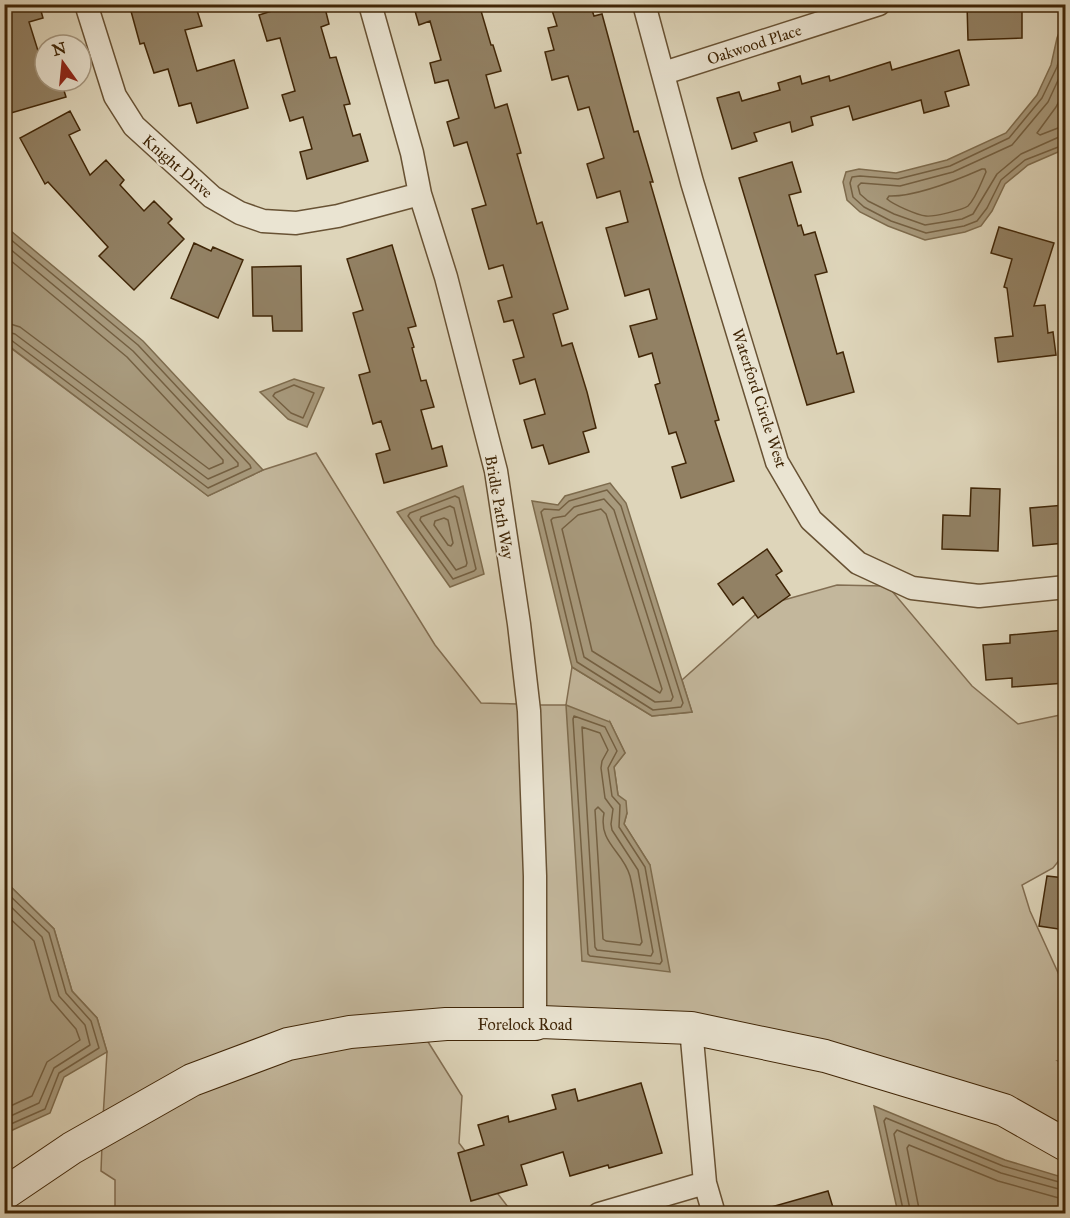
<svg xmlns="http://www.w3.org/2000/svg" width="1070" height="1218" viewBox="0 0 1070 1218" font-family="'IM FELL Great Primer',serif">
<rect width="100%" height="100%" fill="#ded5ba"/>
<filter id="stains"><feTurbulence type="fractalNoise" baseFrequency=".00333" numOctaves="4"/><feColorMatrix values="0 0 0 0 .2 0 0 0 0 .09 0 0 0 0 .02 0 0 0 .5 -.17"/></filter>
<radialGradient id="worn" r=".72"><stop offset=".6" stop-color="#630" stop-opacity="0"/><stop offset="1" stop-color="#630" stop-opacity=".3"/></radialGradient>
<path fill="#c3b79c" stroke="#826e52" stroke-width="1.5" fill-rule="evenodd" d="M4,343l204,153 55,-26 53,-17 119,192 46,58 37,1 7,171v138l-176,8 -246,97 4,-66 -10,-34 -25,-27 -18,-62 -43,-42h-6z
M837,585l46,1 9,5 80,95 46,38 47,-10v139l-12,15 -31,17 8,26 35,77v73h-7l7,4v61l-26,-8 -494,-107 -7,-306h28l6,-38 80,49 40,-4 -10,-32 84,-75zM610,722l15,31 -11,14 4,28 9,18 -3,11 26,41 -68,96z
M425,1037l37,59 -3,47 49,64 -5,7 -388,-1v-33l-14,-9 1,-27 94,-53 94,-36z"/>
<path fill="#a89a7d" stroke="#7e6c4e" stroke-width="1.5" d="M1065,18v131l-37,16 -23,19 -13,27 -11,15 -16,6 -40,8 -37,-14 -28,-14 -13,-12 -4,-18 3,-10 13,-3 37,4 51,-13 59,-27 31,-38 14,-30 6,-27z
M5,226l138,115 120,129 -55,26 -203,-153z
M294,379l30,9 -17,39 -19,-8 -28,-27z
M610,483l16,20 66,209 -40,4 -80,-49 -40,-166 26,4 7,-9z
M463,486l21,88 -34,13 -53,-75z
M566,705l44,17 15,31 -11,14 4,28 8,6 1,12 -3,11 26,41 20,107 -88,-11z
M4,887h7l43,42 18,62 25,27 10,34 -43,25 -14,36 -44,20z
M874,1106l131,54 60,18v35h-167z"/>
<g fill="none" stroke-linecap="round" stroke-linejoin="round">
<path stroke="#746042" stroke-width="1.5" d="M1066,31l-9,36 -15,31 -33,40 -59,28 -52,13 -38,-3 -8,1 -2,6 3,14 11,10 27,14 35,12 38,-7 13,-5 10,-13 14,-28 24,-20 41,-16
M1066,63l-18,39 -36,43 -59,27 -53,14 -39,-3 -3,3 2,8 8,7 26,13 31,11 37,-6 11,-5 24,-40 24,-20 38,-17 7,-1
M1066,87l-10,20 -19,26 3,2 18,-7 8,-1
M982,169h3l1,3c-5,11 -10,26 -18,34 -5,4 -35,11 -42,10 -9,-1 -32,-11 -39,-17l2,-3c27,1 68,-16 93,-27z
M4,234l134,111 112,120 1,3 -43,20 -197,-148 -7,-1
M4,244l129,107 105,112v3l-30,13 -193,-145 -11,-3
M4,255l123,102 96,103v3l-14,6 -189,-142 -16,-5
M294,385l20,8 -11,25 -12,-5 -18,-17 2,-3z
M607,490l14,16 62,197 -2,4 -28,3 -76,-48 -36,-150 3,-3 15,1 10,-9z
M455,496l4,2 17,71 -2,2 -21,8 -45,-63 2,-3z
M604,499l10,11 59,187 -2,4 -16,1 -71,-45 -33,-137 2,-2 12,-2 9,-9z
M450,506l4,2 13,55 -1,3 -10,4 -36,-50 1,-3z
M601,509l5,5 56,175 -2,4 -68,-42 -30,-122 16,-14z
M444,518l4,2 5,23 -2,3 -3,-1 -14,-20 1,-4z
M574,716l31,11 12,24 -9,17 4,28 8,9 -1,22 26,40 17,94 -2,3 -70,-8 -2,-2 -15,-235z
M582,727l18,6 8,17 -6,11 -1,7 4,30 8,11 -2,15 1,6 26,40 15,82 -2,4 -54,-6 -2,-3z
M598,807l6,6c-6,30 19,38 26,63 5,21 8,44 12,66l-2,3 -34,-4 -3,-2 -8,-129z
M4,893l4,1 41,39 17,60 25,28 8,27 -40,25 -14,36 -41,18
M4,900l38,37 17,59 26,29 5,20 -36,23 -15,35 -35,16
M4,913l30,28 17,59 25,29 4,11 -33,22 -15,34 -28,13
M904,1214l-20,-93 2,-3 117,48 63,18
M911,1214l-17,-80 3,-4 104,43 65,18
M920,1214l-13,-66 2,-3 89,36 68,19"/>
</g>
<path fill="#928164" stroke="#402607" stroke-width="1.5" d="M4,4h35l4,14 -14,4 10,32 2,-1 4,12v16h16l5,16 -62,18v-29l6,-2 -6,-18z
M129,4h66l7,22 -17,4 12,41 37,-11 14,48 -51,15 -6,-20 -12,3 -11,-37 -14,4 -10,-30 -4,1z
M294,4h30l5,20 -8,3 9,31 6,-1 14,47 -6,1 9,31 7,-2 8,27 -61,18 -7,-27 12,-3 -9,-32 -13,4 -8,-26 13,-4 -6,-21 -9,-32 -13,3 -8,-26z
M413,4h66l12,41h2l8,26 -15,4 9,33 12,-4 14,49 -4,1 20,70 5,-2 26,87 -15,5 9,32 10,-3 15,49 9,36 -13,4 6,20 -40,12 -6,-19 -11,3 -8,-28 21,-6 -10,-35 -15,5 -7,-24 11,-3 -11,-37 -9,2 -6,-21 14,-4 -9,-32 -14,4 -17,-60 14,-4 -19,-63 -13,4 -7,-24 12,-4 -11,-38 -13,3 -5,-20 11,-3 -11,-39 -11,4z
M550,4h40l4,12 8,-2 32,118 4,-1 15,51h-3l69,238 -4,1 19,60 -53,17 -9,-31 14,-4 -10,-31 -7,2 -14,-49 5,-2 -8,-30 -13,4 -9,-31 27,-7 -8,-30 -24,7 -19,-68 22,-6 -8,-31 -23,7 -10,-34 17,-6 -15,-51 -11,3 -10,-34 -16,4 -7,-28 9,-2 -6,-22 9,-2z
M967,4l55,2v32l-54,2z
M959,50l10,35 -24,7 4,14 -25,7 -3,-13 -68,20 -4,-14 -38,11 2,8 -21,7 -2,-10 -36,11 3,8 -25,8 -15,-51 22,-6 3,9 38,-11 -2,-7 22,-7 2,8 27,-8 1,5 60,-19 2,8z
M70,111l10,19 -11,5 21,40 16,-15 18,20 -4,5 24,26 10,-10 18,18 -4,4 16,16 -50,51 -35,-34 9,-9 -60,-65 -3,2 -25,-46z
M792,162l9,30 -12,3 9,31 3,-1 3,10 11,-3 12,40 -12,3 22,79 6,-2 11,40 -47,13 -68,-227z
M999,227l55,16 -20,63 11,-1 3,28 5,-1 3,23 -58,7 -3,-24 18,-2 -6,-48 -3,-1 8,-28 -21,-6z
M194,243l17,8 2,-4 30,13 -25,58 -47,-20z
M392,245l24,81 -8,2 6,19 -2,1 9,33 5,-1 8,27 -13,3 11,39 10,-3 5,20 -63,17 -8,-29 14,-4 -9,-29 -8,3 -14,-49 11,-3 -17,-59 10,-3 -16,-51z
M301,266l1,65h-29l-1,-15h-19l-1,-49z
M971,488l29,1 -2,62 -56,-2 1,-34 27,1z
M1065,505v38l-32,3 -3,-38z
M767,549l15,22 -6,4 14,20 -32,23 -15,-21 -10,8 -15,-21z
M1065,630v53l-53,4v-9l-26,2 -3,-35 27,-2v-8z
M1047,876l18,2v52l-26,-4z
M641,1083l21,70 -53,15 -1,-3 -38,11 -7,-24 -42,13 6,20 -56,16 -13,-48 26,-8 -6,-20 30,-9 1,6 47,-13 -4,-14 23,-6 3,12z
M828,1191l7,23h-71v-5z"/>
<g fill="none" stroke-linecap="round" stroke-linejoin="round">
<g stroke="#685234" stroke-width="25">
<path id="street" d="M86,4l29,92 19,30 78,71 28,16 23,8 33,2 42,-7 82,-22
M370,4l42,149 8,41 26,83 50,194 23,153 10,87 6,165v148
M644,4l48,178 85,280 34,58 47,43 54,25 67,8 87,-9
M664,73l215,-69
M691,1028l14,155 9,31
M599,1214l106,-31"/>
</g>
<g stroke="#402607" stroke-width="34">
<path id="secondary" d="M4,1194l68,-46 120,-68 96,-36 62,-12 96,-8h89l6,-2 150,6 134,28 179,54 62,35"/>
</g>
<use href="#street" stroke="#eae4d2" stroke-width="22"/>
<use href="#secondary" stroke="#eae4d2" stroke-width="32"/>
</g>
<g text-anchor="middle" stroke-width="4.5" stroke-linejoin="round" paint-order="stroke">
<g font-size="16" fill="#402607" stroke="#eae4d2">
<text transform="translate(754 44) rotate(-18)" y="6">Oakwood Place</text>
<text transform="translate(178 166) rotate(41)" y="6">Knight Drive</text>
<text transform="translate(760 398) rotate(72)" y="6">Waterford Circle West</text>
<text transform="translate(500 507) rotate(80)" y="6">Bridle Path Way</text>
<text x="525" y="1030">Forelock Road</text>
</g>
</g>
<rect width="1070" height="1218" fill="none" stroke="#ded5ba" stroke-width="24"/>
<rect x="6" y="6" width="1058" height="1206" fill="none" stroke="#402607" stroke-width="3"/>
<rect x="12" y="12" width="1046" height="1194" fill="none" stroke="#402607" stroke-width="1.5"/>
<g transform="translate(63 63) rotate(345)"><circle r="28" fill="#eae4d2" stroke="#a69881" stroke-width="1.5"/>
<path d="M0-4.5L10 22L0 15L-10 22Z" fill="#8f2418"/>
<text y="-9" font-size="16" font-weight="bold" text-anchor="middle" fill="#402607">N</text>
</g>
<rect width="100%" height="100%" filter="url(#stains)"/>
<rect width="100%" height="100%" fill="url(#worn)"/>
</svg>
